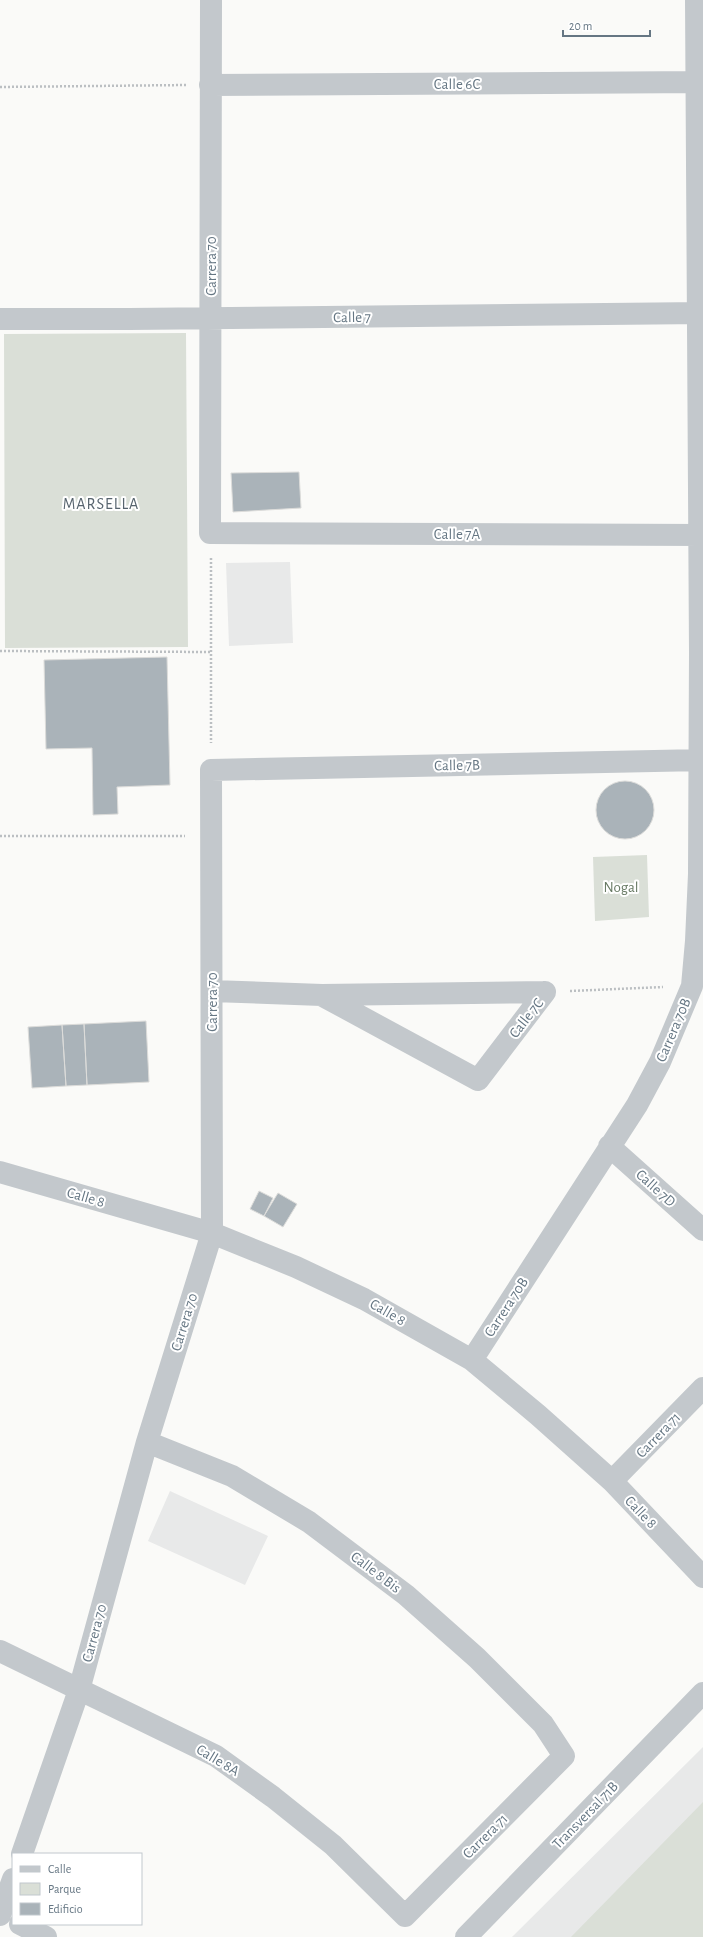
<svg xmlns="http://www.w3.org/2000/svg" width="703" height="1937" viewBox="0 0 703 1937" font-family="'Alegreya Sans',sans-serif">
<rect width="100%" height="100%" fill="#fafaf8"/>
<path fill="#e8e9e9" d="M290,562l3,81 -64,3 -3,-83z
M170,1491l98,45 -23,49 -97,-44z
M703,1747v190h-191z"/>
<path fill="#dadfd7" d="M186,333l2,314 -183,1 -1,-314z
M647,855l2,62 -54,4 -2,-64z
M703,1802v135h-132z"/>
<path fill="#aab3b9" stroke="#dcdcda" d="M299,472l2,36 -68,4 -2,-39z
M167,657l3,128 -53,2 1,27 -25,1 -1,-67 -46,1 -2,-89z
M596 810a29 29 0 1 1 58 0a29 29 0 1 1-58 0Z
M146,1021l3,61 -62,3 -3,-61z
M84,1024l3,61 -21,1 -4,-61z
M62,1025l4,61 -34,2 -4,-61z
M259,1191l14,7 -9,18 -14,-7z
M278,1193l19,11 -14,23 -19,-11z"/>
<g fill="none" stroke-linecap="round" stroke-linejoin="round">
<path stroke="#bbbfc2" stroke-width="2.5" stroke-dasharray="2 2" stroke-linecap="butt" d="M0,87l186,-2
M211,558v185
M0,651l212,1
M0,836h185
M570,991l93,-4"/>
<path stroke="#c3c8cc" stroke-width="22" d="M211,0l-1,533 493,2
M210,85l493,-3
M0,319h129l574,-6
M212,991l110,4 223,-3
M323,996l155,84 67,-88
M609,1146l94,84
M0,1172l212,61 84,34 68,32 108,61 66,55 74,66 91,96
M472,1360l165,-255 23,-43 32,-76 4,-45 3,-67 1,-221 -4,-653
M612,1481l91,-93
M0,1651l216,105 57,41 60,48 72,71 159,-160 -21,-32 -66,-66 -71,-63 -97,-73 -77,-46 -85,-34
M22,1854l57,-164 68,-248 65,-209 -1,-463 492,-10
M0,1915l13,-36
M20,1924l26,13
M466,1937l237,-244"/>
</g>
<g text-anchor="middle" stroke-width="4" stroke-linejoin="round" paint-order="stroke">
<g font-size="15" fill="#657683" stroke="#fff">
<text x="457" y="89">Calle 6C</text>
<text transform="translate(211 266) rotate(-90)" y="5">Carrera 70</text>
<text transform="translate(352 317) rotate(-1)" y="5">Calle 7</text>
<text x="457" y="539">Calle 7A</text>
<text transform="translate(457 765) rotate(-1)" y="5">Calle 7B</text>
<text transform="translate(212 1002) rotate(-90)" y="5">Carrera 70</text>
<text transform="translate(526 1018) rotate(-52)" y="5">Calle 7C</text>
<text transform="translate(673 1030) rotate(-67)" y="5">Carrera 70B</text>
<text transform="translate(656 1188) rotate(42)" y="5">Calle 7D</text>
<text transform="translate(86 1197) rotate(16)" y="5">Calle 8</text>
<text transform="translate(506 1307) rotate(-57)" y="5">Carrera 70B</text>
<text transform="translate(388 1312) rotate(30)" y="5">Calle 8</text>
<text transform="translate(184 1322) rotate(-73)" y="5">Carrera 70</text>
<text transform="translate(658 1435) rotate(-46)" y="5">Carrera 71</text>
<text transform="translate(641 1512) rotate(46)" y="5">Calle 8</text>
<text transform="translate(376 1572) rotate(37)" y="5">Calle 8 Bis</text>
<text transform="translate(94 1633) rotate(-75)" y="5">Carrera 70</text>
<text transform="translate(218 1760) rotate(31)" y="5">Calle 8A</text>
<text transform="translate(585 1815) rotate(-46)" y="5">Transversal 71B</text>
<text transform="translate(485 1836) rotate(-45)" y="5">Carrera 71</text>
</g>
<g font-size="15" fill="#687a64" stroke="#fff">
<text x="621" y="892">Nogal</text>
</g>
<g font-size="16" letter-spacing="1" fill="#57646e" stroke="#fff">
<text x="101" y="509">MARSELLA</text>
</g>
</g>
<rect x="12" y="1853" width="130" height="72" fill="#ffffff" stroke="#c1c8cd"/>
<rect x="20" y="1866" width="20" height="6" fill="#c3c8cc" stroke="#c1c8cd"/>
<text x="48" y="1873" font-size="12" fill="#657683">Calle</text>
<rect x="20" y="1883" width="20" height="12" fill="#dadfd7" stroke="#c1c8cd"/>
<text x="48" y="1893" font-size="12" fill="#657683">Parque</text>
<rect x="20" y="1903" width="20" height="12" fill="#aab3b9" stroke="#c1c8cd"/>
<text x="48" y="1913" font-size="12" fill="#657683">Edificio</text>
<path d="M563 30v6h87v-6" fill="none" stroke="#657683" stroke-width="2"/>
<text x="569" y="30" font-size="12" fill="#657683" stroke="#ffffff" stroke-width="3" paint-order="stroke">20 m</text>
</svg>
